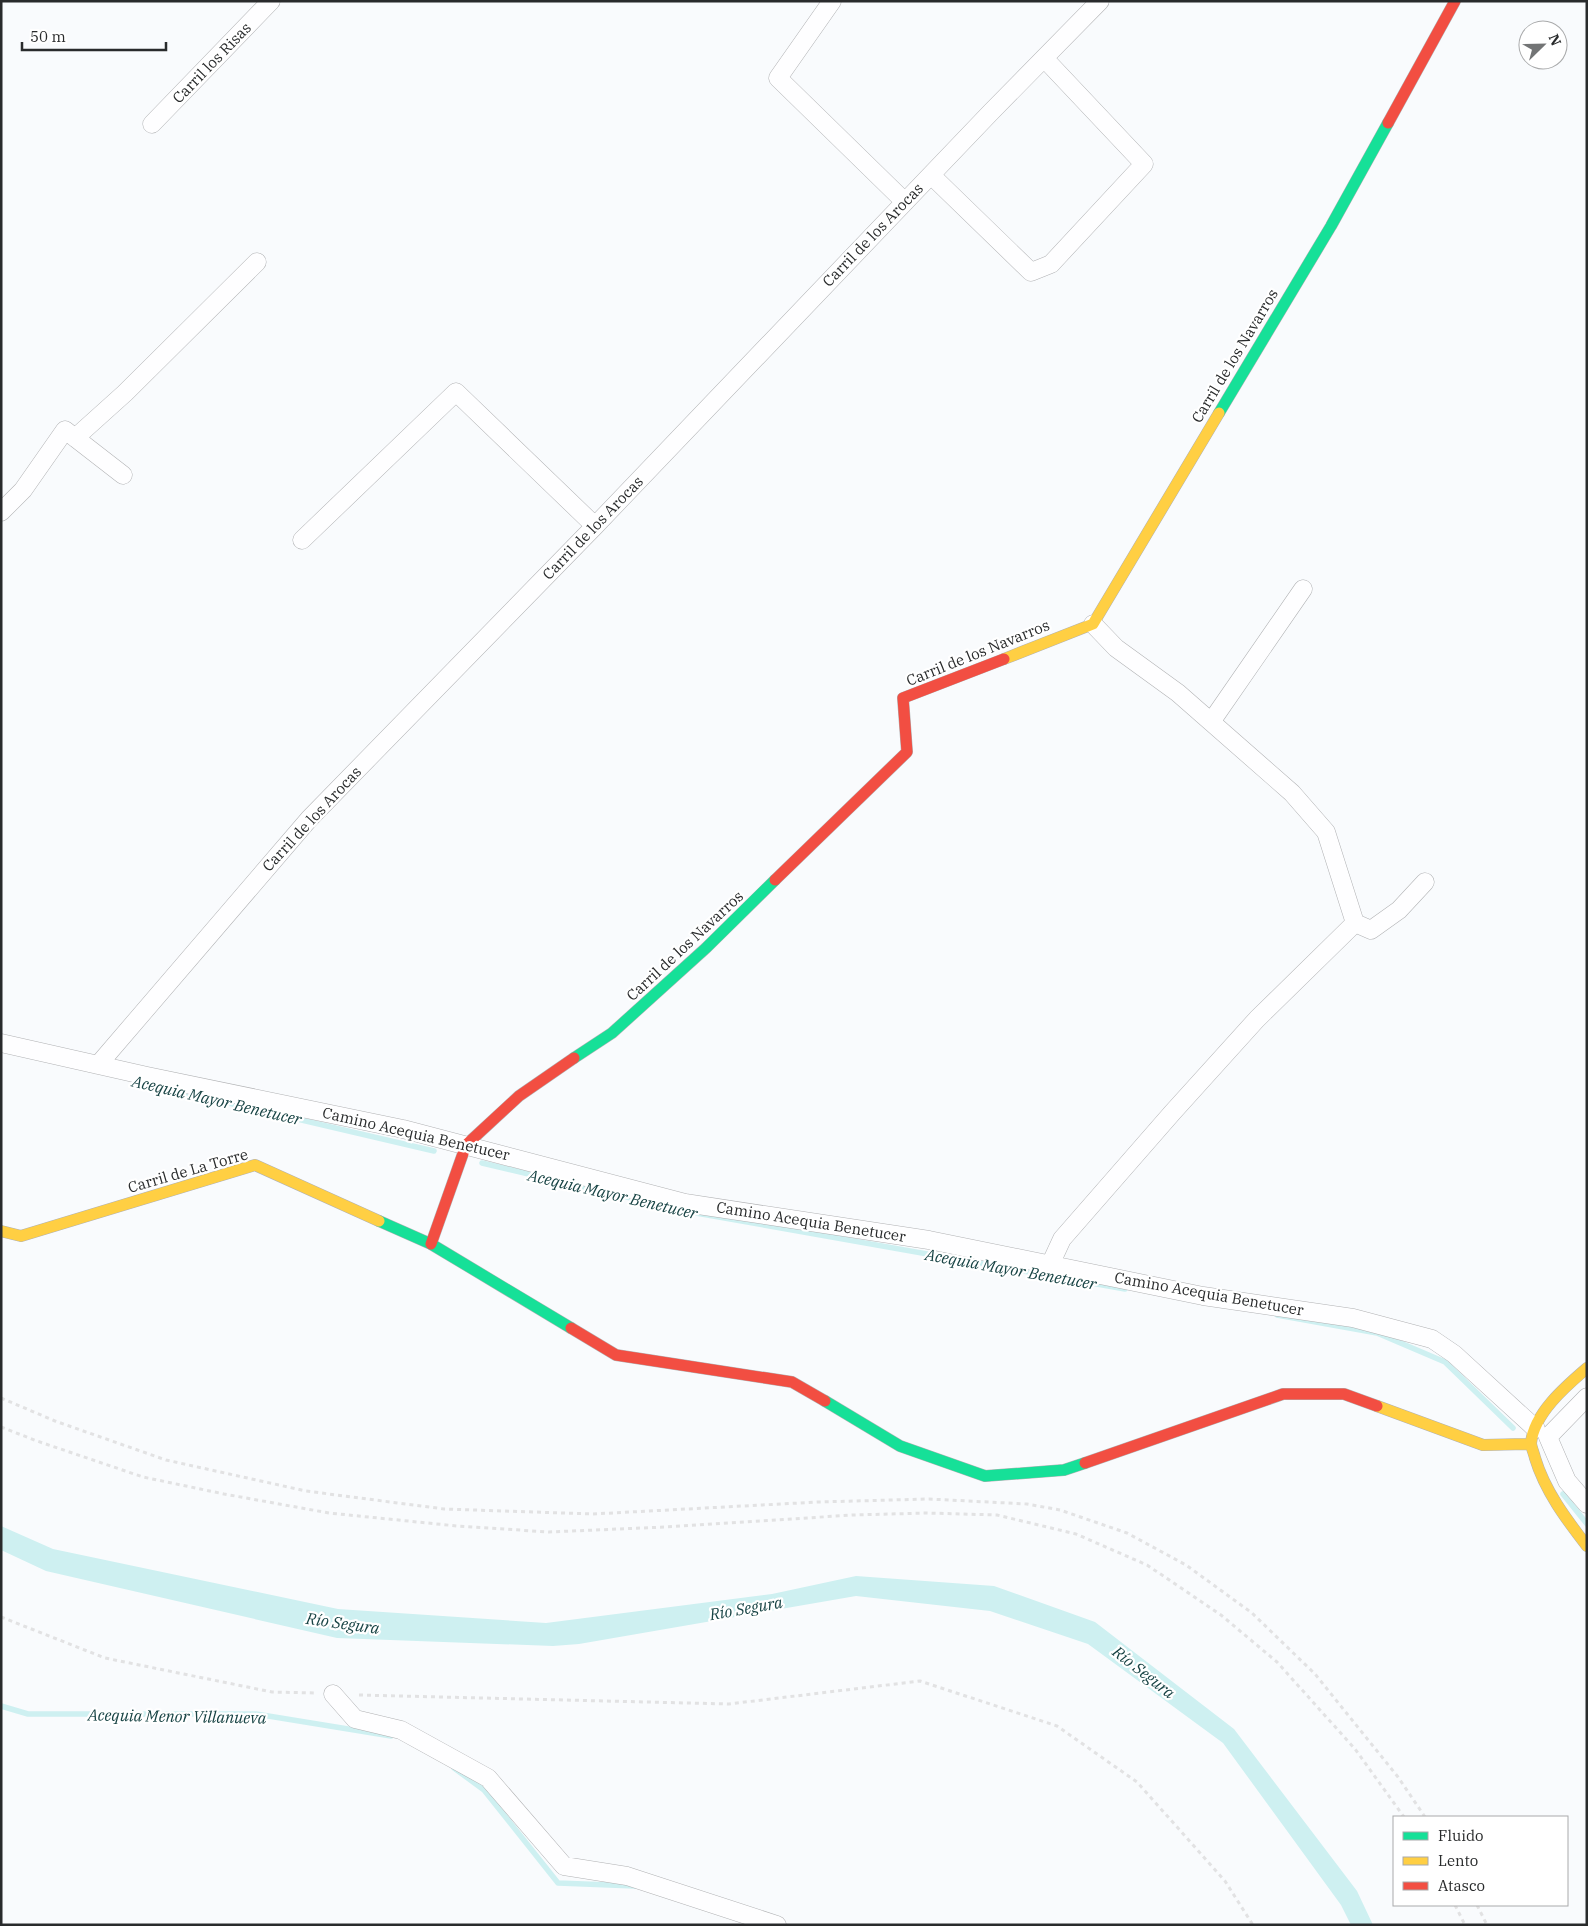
<svg xmlns="http://www.w3.org/2000/svg" width="1588" height="1926" viewBox="0 0 1588 1926" font-family="'IBM Plex Serif',serif">
<rect width="100%" height="100%" fill="#f9fbfd"/>
<path fill="#cef0f1" d="M1,1526l52,23 285,60 208,14 226,-29 84,-18 138,10 101,36 139,107 123,162 16,34h-22l-10,-20 -118,-162 -135,-99 -98,-33 -134,-15 -277,48 -26,2 -216,-8 -291,-67 -45,-21z"/>
<g fill="none" stroke-linecap="round" stroke-linejoin="round">
<path stroke="#cef0f1" stroke-width="5.5" d="M181,1092l253,59
M482,1163l149,35
M696,1213l429,76
M1277,1315l100,18 68,29 68,66
M1563,1494l24,30
M1,1706l27,8h228l135,22
M454,1768l30,22 74,93 77,3"/>
<g stroke="#b1b2b4" stroke-width="19">
<path id="street" d="M832,1l-54,77 127,124
M152,124l119,-123
M931,175l100,97 20,-8 93,-100 -100,-106
M75,438l50,-45 132,-131
M1,512l22,-22 42,-60 58,45
M302,540l154,-148 139,134
M1093,624l23,24 62,45 114,100 34,39 29,91 16,7 28,-20 26,-28
M1211,722l92,-133
M1,1043l146,33 256,53 282,74 244,37 274,56 150,22 79,21 22,15 82,75
M98,1065l211,-246 286,-293 396,-414 109,-111
M1050,1265l12,-26 110,-126 85,-94 98,-96
M1587,1397l-39,40 19,44 20,23
M333,1694l22,25 46,11 87,48 76,88 63,10 150,49"/>
</g>
<g stroke="#b1b2b4" stroke-width="12">
<path id="fast" d="M1219,413l112,-187 57,-103
M574,1058l38,-25 94,-85 69,-68
M379,1221l52,23 140,84
M825,1401l75,45 85,30 79,-6 21,-7"/>
</g>
<g stroke="#b1b2b4" stroke-width="12">
<path id="slow" d="M1004,659l89,-35 126,-211
M1,1231l20,5 234,-71 124,56
M1587,1368c-21,18 -53,45 -56,75 0,4 3,10 4,15 10,33 31,61 52,88
M1377,1406l106,39 48,-1"/>
</g>
<g stroke="#b1b2b4" stroke-width="12">
<path id="jam" d="M1388,123l67,-122
M775,880l132,-128 -4,-54 101,-39
M431,1244l35,-99 53,-49 55,-38
M571,1328l45,27 176,27 33,19
M1085,1463l198,-69h61l33,12"/>
</g>
<path stroke="#e2e2e3" stroke-width="3" stroke-dasharray="4 4" stroke-linecap="butt" d="M1,1398l54,23 111,39 140,31 138,18 149,5 225,-12 111,-3 98,5 33,6 67,23 59,32 66,48 63,61 83,103 27,40
M1,1427l36,14 106,36 81,17 105,19 128,13 92,6 116,-5 188,-12 74,-2 70,2 79,19 71,31 74,50 56,47 78,87 49,68
M1,1617l104,41 167,34 45,1
M359,1695l370,9 191,-23 137,45 80,56 88,99 28,44
M1455,1905l10,20
M1477,1905l10,20"/>
<use href="#street" stroke="#fefeff" stroke-width="18"/>
<use href="#fast" stroke="#16e098" stroke-width="11"/>
<use href="#slow" stroke="#ffcf43" stroke-width="11"/>
<use href="#jam" stroke="#f24e42" stroke-width="11"/>
</g>
<g text-anchor="middle" stroke-width="4.5" stroke-linejoin="round" paint-order="stroke">
<g font-size="15" fill="#292b2c" stroke="#fff">
<text transform="translate(212 63) rotate(-46)" y="5">Carril los Risas</text>
<text transform="translate(873 235) rotate(-46)" y="5">Carril de los Arocas</text>
<text transform="translate(1235 356) rotate(-59)" y="5">Carril de los Navarros</text>
<text transform="translate(593 528) rotate(-46)" y="5">Carril de los Arocas</text>
<text transform="translate(978 653) rotate(-22)" y="5">Carril de los Navarros</text>
<text transform="translate(312 819) rotate(-47)" y="5">Carril de los Arocas</text>
<text transform="translate(685 946) rotate(-43)" y="5">Carril de los Navarros</text>
<text transform="translate(416 1134) rotate(13)" y="5">Camino Acequia Benetucer</text>
<text transform="translate(188 1171) rotate(-16)" y="5">Carril de La Torre</text>
<text transform="translate(811 1222) rotate(9)" y="5">Camino Acequia Benetucer</text>
<text transform="translate(1209 1294) rotate(10)" y="5">Camino Acequia Benetucer</text>
</g>
<g font-size="16" font-style="italic" fill="#174344" stroke="#fff">
<text transform="translate(217 1100) rotate(13)" y="6">Acequia Mayor Benetucer</text>
<text transform="translate(613 1194) rotate(13)" y="6">Acequia Mayor Benetucer</text>
<text transform="translate(1011 1269) rotate(10)" y="6">Acequia Mayor Benetucer</text>
<text transform="translate(746 1608) rotate(-10)" y="6">Río Segura</text>
<text transform="translate(343 1623) rotate(8)" y="6">Río Segura</text>
<text transform="translate(1144 1672) rotate(38)" y="6">Río Segura</text>
<text transform="translate(177 1716) rotate(1)" y="6">Acequia Menor Villanueva</text>
</g>
</g>
<rect width="1588" height="1926" fill="none" stroke="#292b2c" stroke-width="5"/>
<rect x="1393" y="1816" width="175" height="90" fill="#ffffff" stroke="#a9aaab"/>
<rect x="1403" y="1832" width="25" height="8" fill="#16e098" stroke="#a9aaab"/>
<text x="1438" y="1841" font-size="15" fill="#292b2c">Fluido</text>
<rect x="1403" y="1857" width="25" height="8" fill="#ffcf43" stroke="#a9aaab"/>
<text x="1438" y="1866" font-size="15" fill="#292b2c">Lento</text>
<rect x="1403" y="1882" width="25" height="8" fill="#f24e42" stroke="#a9aaab"/>
<text x="1438" y="1891" font-size="15" fill="#292b2c">Atasco</text>
<g transform="translate(1543 45) rotate(67)"><circle r="24" fill="#ffffff" stroke="#a9aaab"/>
<path d="M0-4L9 19L0 12L-9 19Z" fill="#727475"/>
<text y="-8" font-size="14" font-weight="bold" text-anchor="middle" fill="#292b2c">N</text>
</g>
<path d="M22 42v8h144v-8" fill="none" stroke="#292b2c" stroke-width="2.5"/>
<text x="30" y="42" font-size="15" fill="#292b2c" stroke="#ffffff" stroke-width="4" paint-order="stroke">50 m</text>
</svg>
